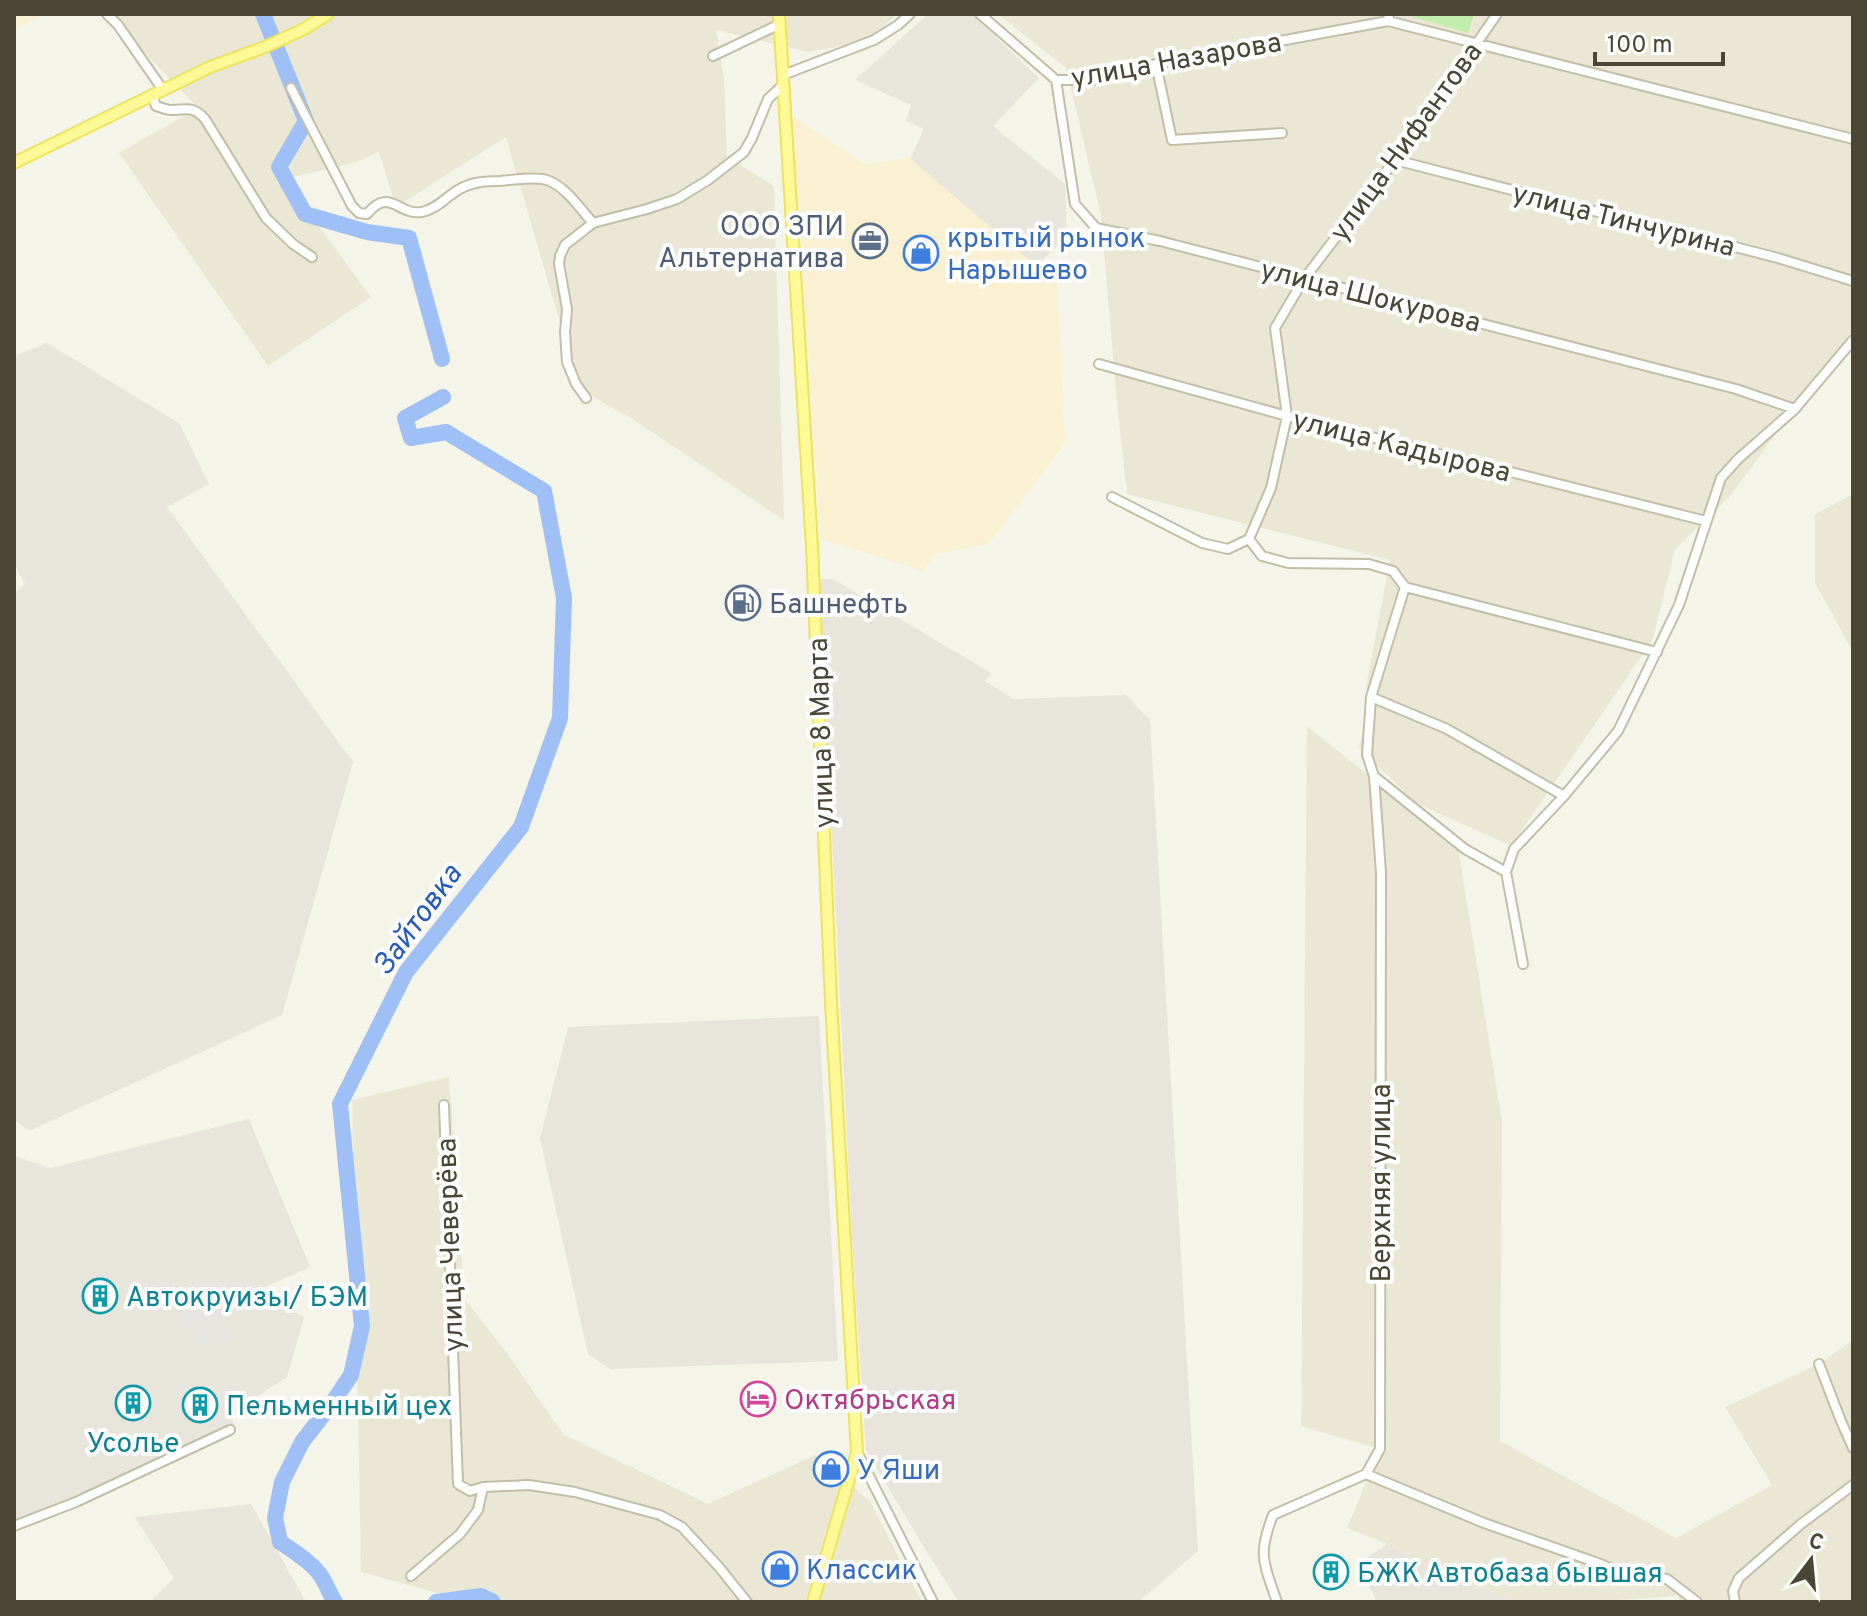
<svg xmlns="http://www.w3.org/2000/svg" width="1867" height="1616" viewBox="0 0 1867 1616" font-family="Overpass,sans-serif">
<rect width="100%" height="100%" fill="#f5f4e8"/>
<path fill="#eae8d5" d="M107,14h791l-13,11 -11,15 -66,12 -92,-22 8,48 3,79 47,29 10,334 -150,-100 -55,-31 -73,-252 -110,70 -17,-55 -22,10 -81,19 42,44 53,72 -103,69 -149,-213 79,-45z
M998,14h855v316l-123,166 -55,53 -23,92 -141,205 -95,-43 -57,-55 12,-50 -5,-11 24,-127 -263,-66 -11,-101 -15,-178 -35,-147z
M1853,494v158l-38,-69v-69z
M1307,726l151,121 44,275 -2,319 176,97 96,-53 -47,-78 94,-43 34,-24v262h-172l-3,-6 -90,6h-62l-77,-23 -62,-35 -40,-16 33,-79 -79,-23z
M449,1077l15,221 45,58 54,78 145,70 107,-49 55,46 52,101h-452l-109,-30 -9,-472z"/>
<path fill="#f9f1d1" d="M14,14h34l-34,14z
M792,116l74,49 45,-8 125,108 3,-1 18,17 8,162 -77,101 -53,10 -12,17 -102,-32z"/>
<path fill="#e8e5dc" d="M928,14h44l67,64 -46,48 72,58 2,53 -31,29 -123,-105 -2,-4 13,-28 -18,-8 5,-16 -56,-25z
M47,343l132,80 30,61 -42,23 186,255 -71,253 -253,116 -15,-12v-525l11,-10 -11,-20v-208z
M819,579h14l158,94 -6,8 28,18 113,-4 24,25 48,831 -60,51h-179l-34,-53 -59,-99 -14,-212z
M819,1016l19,345 -228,8 -22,-15 -48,-216 28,-111z
M249,1119l61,148 -54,24 48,26 -17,60 -57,37 6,14 -222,94v-366l37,12z
M251,1504l55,98h-156l24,-24 -39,-61z
M1387,1544l62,35 77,23h-149l-18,-39z"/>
<path fill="#c2edad" d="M1403,14h71l-6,19z"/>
<path fill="#e6e5e0" d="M215,1299l16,39 -26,11 -22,-34z"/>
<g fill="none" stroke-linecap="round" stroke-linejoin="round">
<path stroke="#9fbff7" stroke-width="16" d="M263,14l43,107 -27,46 26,47 62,18 42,6 33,121
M335,1602c-6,-9 -10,-22 -17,-30 -10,-12 -25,-21 -38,-30l-5,-24 7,-36 20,-40 31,-40 18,-27 11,-49 -22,-222 66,-132 115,-145 39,-109 4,-120 -20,-107 -98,-59 -35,6 -6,-20 38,-21
M436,1602l45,-6 12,6"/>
<g stroke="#c2bfa9" stroke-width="12">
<path id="minor" d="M107,14l11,11 45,65
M980,14l76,66h38l62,-16 232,-43 1,-7
M1388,21l465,118
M713,56l67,-32
M1156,64l16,76 110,-7
M783,75l91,-35 24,-15 12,-11
M1056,80l19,124 21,24 64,13 576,148 59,20
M291,88l61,118 7,7 8,1c23,-28 31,2 55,-2 15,-3 24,-15 36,-22 13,-8 27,-9 42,-9 14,-1 29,-4 43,-2 22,5 36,29 50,44
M152,95l4,11c3,1 12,4 15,4 16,0 21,-5 34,9l61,99 27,26 19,13
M1395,160l383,98 75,23
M1099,364l188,52 419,105
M586,398l-10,-14 -9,-22 -2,-30 2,-23 -8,-45 1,-8 5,-11 28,-22 54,-14 30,-10 31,-19 36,-28 8,-14 16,-39 16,-15
M1112,497l90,46 26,6 21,-10 13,17 26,7 81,1 24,7 12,16 252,65
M1249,539l22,-51 16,-72 -12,-88 29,-49 91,-119 102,-146
M1371,697l76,32 117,67
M1374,776l91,73 41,23
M1523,964l-17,-92 8,-23 50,-53 54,-65 61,-126 42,-127 17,-19 57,-50 58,-69
M444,1105l14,379 12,7 13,-4 46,-2 46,7 85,23 22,12 37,40 28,35
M1819,1364l22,57 12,27
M857,1452l76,150
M1366,1474l118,49 111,39 33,13 39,4 30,23
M14,1526l62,-24 154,-72
M411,1576l49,-42 18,-24 5,-23
M1277,1602c-13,-39 -20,-46 -4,-87l93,-41 14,-25 1,-576 -7,-97 -7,-21 4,-58 34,-110
M1735,1602l-2,-11 6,-13 62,-54 52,-39"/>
</g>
<g stroke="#eee35c" stroke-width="14">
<path id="major" d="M779,14l33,532 19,456 26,450 -44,150
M14,163l196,-96 55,-20 39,-18 24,-15"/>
</g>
<use href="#minor" stroke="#fff" stroke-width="8"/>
<use href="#major" stroke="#fff997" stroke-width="10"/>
</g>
<defs>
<g id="office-ring" transform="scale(1.8)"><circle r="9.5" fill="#fff" stroke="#5c6f8a" stroke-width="1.5"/><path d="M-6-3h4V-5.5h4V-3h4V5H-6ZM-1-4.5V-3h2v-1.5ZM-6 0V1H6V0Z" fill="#5c6f8a"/></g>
<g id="shop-ring" transform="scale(1.8)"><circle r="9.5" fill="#fff" stroke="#3f7fe0" stroke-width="1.5"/><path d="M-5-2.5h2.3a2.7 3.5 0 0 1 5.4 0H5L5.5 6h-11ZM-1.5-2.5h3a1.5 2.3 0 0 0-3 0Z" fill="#3f7fe0"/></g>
<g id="fuel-ring" transform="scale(1.8)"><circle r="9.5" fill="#fff" stroke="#5c6f8a" stroke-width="1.5"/><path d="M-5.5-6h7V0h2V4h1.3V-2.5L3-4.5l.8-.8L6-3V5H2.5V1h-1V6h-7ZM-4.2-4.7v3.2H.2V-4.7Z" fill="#5c6f8a"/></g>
<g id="building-ring" transform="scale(1.8)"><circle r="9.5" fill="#fff" stroke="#0f9aa8" stroke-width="1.5"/><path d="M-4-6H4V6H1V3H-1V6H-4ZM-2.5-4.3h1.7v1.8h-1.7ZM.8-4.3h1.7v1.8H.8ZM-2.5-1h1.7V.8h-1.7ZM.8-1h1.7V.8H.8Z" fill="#0f9aa8"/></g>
<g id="hotel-ring" transform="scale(1.8)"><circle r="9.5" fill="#fff" stroke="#d1479c" stroke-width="1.5"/><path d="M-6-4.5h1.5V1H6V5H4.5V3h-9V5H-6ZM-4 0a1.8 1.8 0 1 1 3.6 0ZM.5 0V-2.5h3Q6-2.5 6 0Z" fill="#d1479c"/></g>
</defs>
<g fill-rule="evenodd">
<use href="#office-ring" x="870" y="241"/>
<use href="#shop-ring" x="921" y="253"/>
<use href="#fuel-ring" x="743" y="603"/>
<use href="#building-ring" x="100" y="1296"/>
<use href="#hotel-ring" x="758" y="1399"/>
<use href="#building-ring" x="133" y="1403"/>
<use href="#building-ring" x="200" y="1405"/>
<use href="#shop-ring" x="831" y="1469"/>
<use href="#shop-ring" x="780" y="1569"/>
<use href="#building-ring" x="1331" y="1572"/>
</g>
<g text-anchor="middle" stroke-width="8" stroke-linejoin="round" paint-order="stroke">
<g font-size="28" fill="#494635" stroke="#fff">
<text transform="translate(1176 59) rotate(-10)" y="10">улица Назарова</text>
<text transform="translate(1405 141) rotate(-54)" y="10">улица Нифантова</text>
<text transform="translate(1624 219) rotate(14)" y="10">улица Тинчурина</text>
<text transform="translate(1371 295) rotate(14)" y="10">улица Шокурова</text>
<text transform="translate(1402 445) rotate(14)" y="10">улица Кадырова</text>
<text transform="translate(820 733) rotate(-92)" y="10">улица 8 Марта</text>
<text transform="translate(1380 1183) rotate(-90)" y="10">Верхняя улица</text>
<text transform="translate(449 1245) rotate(-92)" y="10">улица Чеверёва</text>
</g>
<g font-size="28" fill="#4e5e75" stroke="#fff" text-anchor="end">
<text x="844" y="235">ООО ЗПИ<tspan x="844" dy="32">Альтернатива</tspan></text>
<text x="769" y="613" text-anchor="start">Башнефть</text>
</g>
<g font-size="28" fill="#366cbe" stroke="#fff" text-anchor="start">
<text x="947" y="247">крытый рынок<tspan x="947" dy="32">Нарышево</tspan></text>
<text x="857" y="1479">У Яши</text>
<text x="806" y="1579">Классик</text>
</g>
<g font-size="28" fill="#0d838f" stroke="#fff" text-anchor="start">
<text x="126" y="1306">Автокруизы/ БЭМ</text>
<text x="226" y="1415">Пельменный цех</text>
<text x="133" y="1452" text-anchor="middle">Усолье</text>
<text x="1357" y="1582">БЖК Автобаза бывшая</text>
</g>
<g font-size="28" fill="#b23c85" stroke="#fff" text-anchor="start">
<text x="784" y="1409">Октябрьская</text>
</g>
<g font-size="30" font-style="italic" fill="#245bc0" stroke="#fff">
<text transform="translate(417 919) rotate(-54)" y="10">Зайтовка</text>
</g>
</g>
<rect width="1867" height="1616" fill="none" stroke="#494635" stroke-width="32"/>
<g transform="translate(1811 1560) rotate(16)" stroke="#ffffff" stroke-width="6" paint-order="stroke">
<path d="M0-6L14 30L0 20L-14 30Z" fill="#494635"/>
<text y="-12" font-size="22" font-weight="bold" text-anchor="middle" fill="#494635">С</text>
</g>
<path d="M1595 52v12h128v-12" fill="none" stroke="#494635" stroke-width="4"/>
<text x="1607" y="52" font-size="24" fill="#494635" stroke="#ffffff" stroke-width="6" paint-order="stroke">100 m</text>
</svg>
